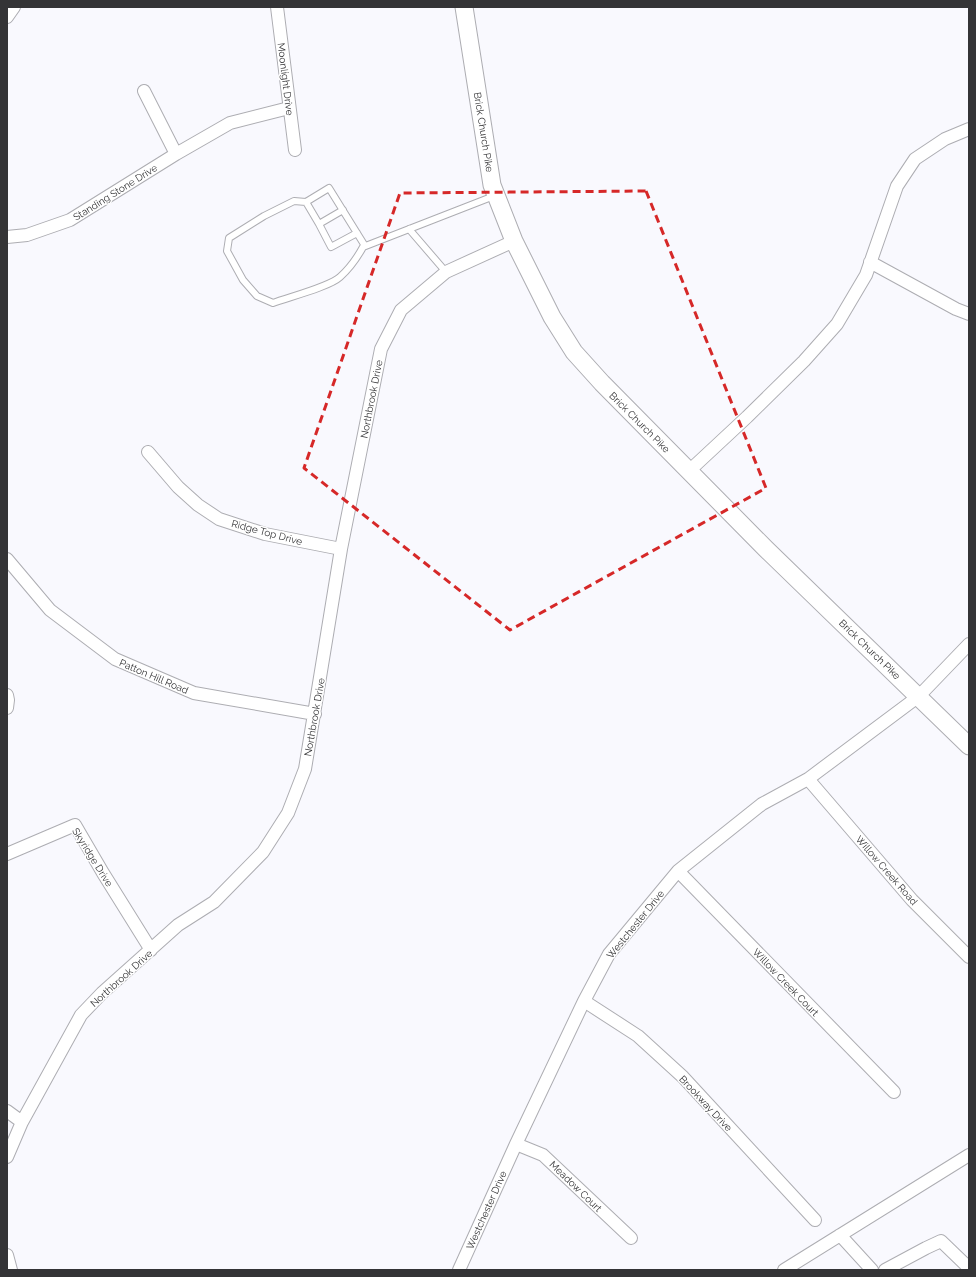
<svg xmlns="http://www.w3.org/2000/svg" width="976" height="1277" viewBox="0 0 976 1277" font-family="Raleway,sans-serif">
<rect width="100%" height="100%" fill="#f9f9fe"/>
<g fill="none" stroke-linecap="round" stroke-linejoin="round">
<g stroke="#adadb2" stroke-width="8">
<path id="lane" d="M306,202l-12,-1 -30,15 -35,22 -2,13 16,29 14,16 16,7c16,-6 56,-16 67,-26 10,-9 17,-19 23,-30l131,-51
M343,210l-24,14 12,23 26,-14
M319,224l-13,-22 23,-14 36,58
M409,229l37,43"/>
</g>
<g stroke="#adadb2" stroke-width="14">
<path id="street" d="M277,7l18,143
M7,17l7,-10
M144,91l32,63
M7,237l20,-2 43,-15 106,-66 54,-31 59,-15
M870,262l86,47 13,5
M148,452l30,35 20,18 21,14 46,15 76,15
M689,471l58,-54 57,-56 33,-37 29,-49 31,-89 18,-27 30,-20 24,-10
M7,559l43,51 65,49 79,34 121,21
M7,695l1,5 -1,8
M808,779l104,121 57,57
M7,854l68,-29 28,48 48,77
M678,871l216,221
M584,1001l54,35 45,41 132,143
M7,1111l15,11
M516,1144l27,11 88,83
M7,1157l15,-35 59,-107 21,-22 76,-68 36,-23 49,-50 25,-39 17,-44 36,-220 40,-200 20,-39 45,-38 68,-31
M840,1235l32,35
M7,1255l4,15
M459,1270l57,-126 68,-143 25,-47 69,-83 84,-67 46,-25 111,-83 50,-52
M784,1270l185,-115
M885,1270l41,-22 15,-7 28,27"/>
</g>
<g stroke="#adadb2" stroke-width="19">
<path id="secondary" d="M464,7l28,178 22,56 38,76 22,35 28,31 164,166 203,197"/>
</g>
<use href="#lane" stroke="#fff" stroke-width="6"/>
<use href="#street" stroke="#fff" stroke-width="12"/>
<use href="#secondary" stroke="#fff" stroke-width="17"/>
</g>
<path fill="none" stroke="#d62828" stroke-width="3" stroke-dasharray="8 5" stroke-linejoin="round" d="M646,191l120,297 -256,142 -206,-162 96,-275z"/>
<g text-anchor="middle" stroke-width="3" stroke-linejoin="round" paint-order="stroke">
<g font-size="10" fill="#343436" stroke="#fff">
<text transform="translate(286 79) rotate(83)" y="4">Moonlight Drive</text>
<text transform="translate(484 132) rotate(81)" y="4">Brick Church Pike</text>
<text transform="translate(115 192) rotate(-32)" y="4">Standing Stone Drive</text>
<text transform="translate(371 399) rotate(-79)" y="4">Northbrook Drive</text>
<text transform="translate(640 422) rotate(45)" y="4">Brick Church Pike</text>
<text transform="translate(267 532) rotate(15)" y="4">Ridge Top Drive</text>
<text transform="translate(870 649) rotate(44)" y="4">Brick Church Pike</text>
<text transform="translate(154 676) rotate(23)" y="4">Patton Hill Road</text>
<text transform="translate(314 717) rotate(-80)" y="4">Northbrook Drive</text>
<text transform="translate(93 857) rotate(58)" y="4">Skyridge Drive</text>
<text transform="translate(887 870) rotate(49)" y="4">Willow Creek Road</text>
<text transform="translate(635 924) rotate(-51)" y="4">Westchester Drive</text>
<text transform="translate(121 978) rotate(-42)" y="4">Northbrook Drive</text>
<text transform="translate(786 982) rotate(46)" y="4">Willow Creek Court</text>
<text transform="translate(706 1103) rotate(47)" y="4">Brookway Drive</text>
<text transform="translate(576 1186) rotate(44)" y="4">Meadow Court</text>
<text transform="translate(486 1210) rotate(-66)" y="4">Westchester Drive</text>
</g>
</g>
<rect width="976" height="1277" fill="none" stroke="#343436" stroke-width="16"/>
</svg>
